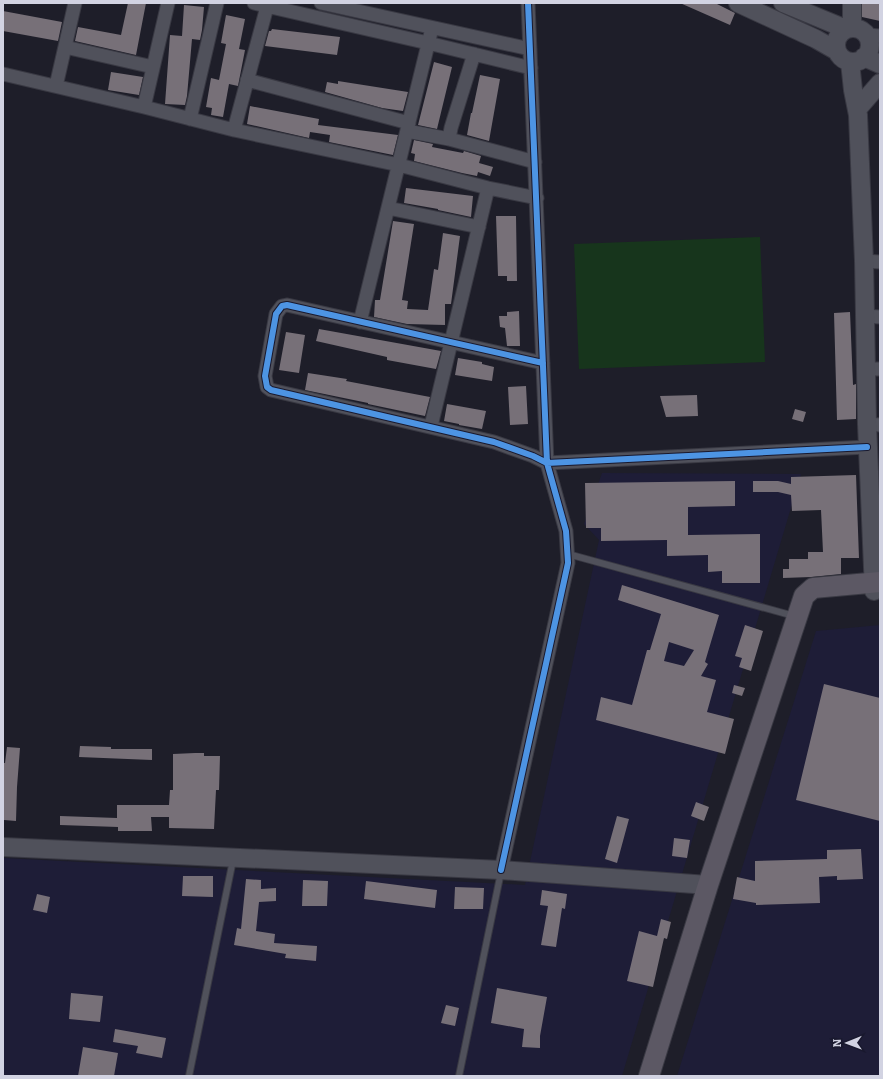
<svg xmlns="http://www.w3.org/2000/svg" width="883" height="1079" viewBox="0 0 883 1079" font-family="Bitter,serif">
<rect width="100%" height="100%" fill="#1e1e29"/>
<path fill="#1e1d37" d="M602,473l199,1 -179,602h-619v-218l522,27 74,-345 -15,-16z
M880,625v451h-203l139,-445z"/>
<path fill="#17351c" d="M760,237l5,125 -186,7 -5,-125z"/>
<path fill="#777078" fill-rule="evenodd" d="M128,3h18l-10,52 -61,-14 3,-14 43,8z
M680,3h35l20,10 -5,12z
M862,3h18v18l-18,-4z
M184,5l20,2 -2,23 -2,10 -8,-1 -5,57 -2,9 -20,-1 5,-69 12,1z
M3,11l59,11 -4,19 -55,-10z
M226,15l19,4 -6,30 6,1 -7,36 -9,-2 -6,33 -12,-2 1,-7 -6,-1 5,-29 8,2 7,-36 -5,-1z
M272,29l68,8 -3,18 -72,-9 4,-15h2z
M434,62l18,5 -15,62 -19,-4z
M111,72l32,5 -4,18 -31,-5z
M480,75l20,4 -11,62 -22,-6 4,-22h1z
M338,81l70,11 -5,19 -21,-3 -57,-16 2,-10 11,2z
M250,106l69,13 -1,6 80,10 -5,20 -64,-13 1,-7 -20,-3 -1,6 -62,-14z
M414,140l19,4 -1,3 31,6 1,-2 17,5 -2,7 14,4 -3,9 -12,-4 -1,4 -15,-3 -48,-12 1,-7 -4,-1z
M406,188l67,8 -2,21 -33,-7v-1l-34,-6z
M496,216h20l1,65h-10v-5h-9z
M393,221l21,3 -12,76 6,1 -1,8 21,1 6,-41 4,1 5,-37 17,3 -9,68h-6v21l-38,-1 -33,-7 1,-17h5z
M519,311l1,35h-13l-2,-18 -5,-1 -1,-11h8v-4z
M850,312l3,73 3,-1v35l-19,1 -3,-107z
M319,329l122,22 -5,18 -49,-9v-3l-71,-16z
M286,332l19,3 -6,38 -20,-3z
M458,358l24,4v2l12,3 -2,14 -37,-6z
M308,373l39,6 -1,2 84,16 -5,19 -57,-12v-1l-63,-13z
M526,386l2,38 -18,1 -2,-38z
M697,395l1,21 -32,1 -6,-21z
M447,404l39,7 -4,18 -23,-4v-1l-15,-3z
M795,409l11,3 -3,10 -11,-3z
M856,475l3,83h-18v16l-30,3 -28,1v-9h6v-10h19v-7h15l-2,-42 -29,1 -1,-16 -13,-3h-25v-11h25l13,3v-7z
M735,481v25l-47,1v28l72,-1v49h-38v-12l-14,1v-17l-41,1v-16l-66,1v-13h-15l-1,-45z
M622,585l97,30 -14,47 3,2 -7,12 15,4 -9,32 27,7 -9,35 -129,-34 5,-23 31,8 15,-55h3l11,-36 -43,-14zM669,642l25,8 -10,16 -20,-5z
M745,625l18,6 -12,40 -12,-4 3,-9 -7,-2z
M824,684l56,14v123l-84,-21z
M734,685l11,3 -3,8 -10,-3z
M80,746l31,1v2h41v11l-73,-3z
M7,747l13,1 -3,39 -1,34 -12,-1 -1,-57h2z
M195,753h9v3h16l-1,34h-3l-2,39 -45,-1v-11h-18l1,14h-34v-4l-58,-2v-9l57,2v-13h52l1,-15h3v-36z
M696,802l13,5 -5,14 -13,-5z
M617,816l12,3 -12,44 -12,-4z
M674,838l16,2 -3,18 -15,-2z
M861,849l2,30 -26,1v-4l-18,1 1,26 -64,2v-2l-23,-4 4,-22 18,4v-20l72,-2v-9z
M183,876h30v21l-31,-1z
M246,879l15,1v9l15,-1v13l-17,1 -3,29 19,3 -1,9 43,3 -1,15 -31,-3 1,-4 -52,-9 3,-17 4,1z
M303,880l25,1 -1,25h-25z
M366,881l71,9 -2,18 -71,-9z
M455,887l29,1 -1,21h-29z
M542,890l25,4 -2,15 -3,-1 -6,39 -15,-2 7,-39 -8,-1z
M37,894l13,3 -3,16 -14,-3z
M661,919l10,3 -4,17 -3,-1 -11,49 -26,-6 12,-50 18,5z
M497,988l50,9 -7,39v12l-18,-1 2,-18 -33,-6z
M71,993l32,3 -3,26 -31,-3z
M446,1005l13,3 -4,18 -14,-3z
M115,1029l51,9 -4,20 -26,-5 2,-7 -25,-4z
M83,1047l35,6 -4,23h-36z"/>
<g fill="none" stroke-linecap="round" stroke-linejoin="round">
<g stroke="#393943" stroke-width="8">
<path id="lane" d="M568,554l226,62
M189,1076l44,-216
M459,1076l42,-204"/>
</g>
<g stroke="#393943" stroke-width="15">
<path id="street" d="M254,3l174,40 103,25
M321,3l209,46
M867,35l13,1
M65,47l88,20
M474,54l-23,74 -2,11 86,23
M3,74l141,33 90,23 165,35 89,23 49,10
M247,80l162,43
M56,86l19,-83
M144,107l24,-104
M190,119l27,-116
M234,130l34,-127
M407,131l42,8
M388,208l91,19
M864,261l16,1
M865,316l15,1
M360,322l72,-294
M543,363l-256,-58 -5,1 -6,8 -11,62 2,11 4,3 223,52 39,14 14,7 320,-16
M866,369h14
M867,424l13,1
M431,426l57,-238
M501,870l67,-307 -2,-32 -19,-68 -19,-460"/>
</g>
<g stroke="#393943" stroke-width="20">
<path id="secondary" d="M738,3l78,36 21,12
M783,3l63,26
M852,3v25
M836 45a17 17 0 1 1 34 0a17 17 0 1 1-34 0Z
M864,57l16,7
M850,62l3,28 5,25 6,146 3,163 7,167
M860,106l20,-23
M3,847l498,23 207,15"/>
</g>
<g stroke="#393943" stroke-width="22">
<path id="primary" d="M649,1076l59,-191 96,-289 9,-8 67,-6"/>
</g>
<use href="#lane" stroke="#50515b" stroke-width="6"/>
<use href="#street" stroke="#50515b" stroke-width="13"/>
<use href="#secondary" stroke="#50515b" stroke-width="18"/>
<use href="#primary" stroke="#5c5864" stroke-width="20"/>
<g stroke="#19192e" stroke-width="8">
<path id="cycleway" d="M543,363l-256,-58 -5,1 -6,8 -11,62 2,11 4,3 223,52 39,14 14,7 320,-16
M501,870l67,-307 -2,-32 -19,-68 -19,-460"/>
</g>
<use href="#cycleway" stroke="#4d94e3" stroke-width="6"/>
</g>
<rect width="883" height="1079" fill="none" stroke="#d2d3e2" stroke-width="8"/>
<g transform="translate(847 1043) rotate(269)" stroke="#19192e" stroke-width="3" paint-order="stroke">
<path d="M0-3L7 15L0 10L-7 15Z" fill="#d2d3e2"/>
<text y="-6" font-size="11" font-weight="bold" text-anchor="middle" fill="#d2d3e2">N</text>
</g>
</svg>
